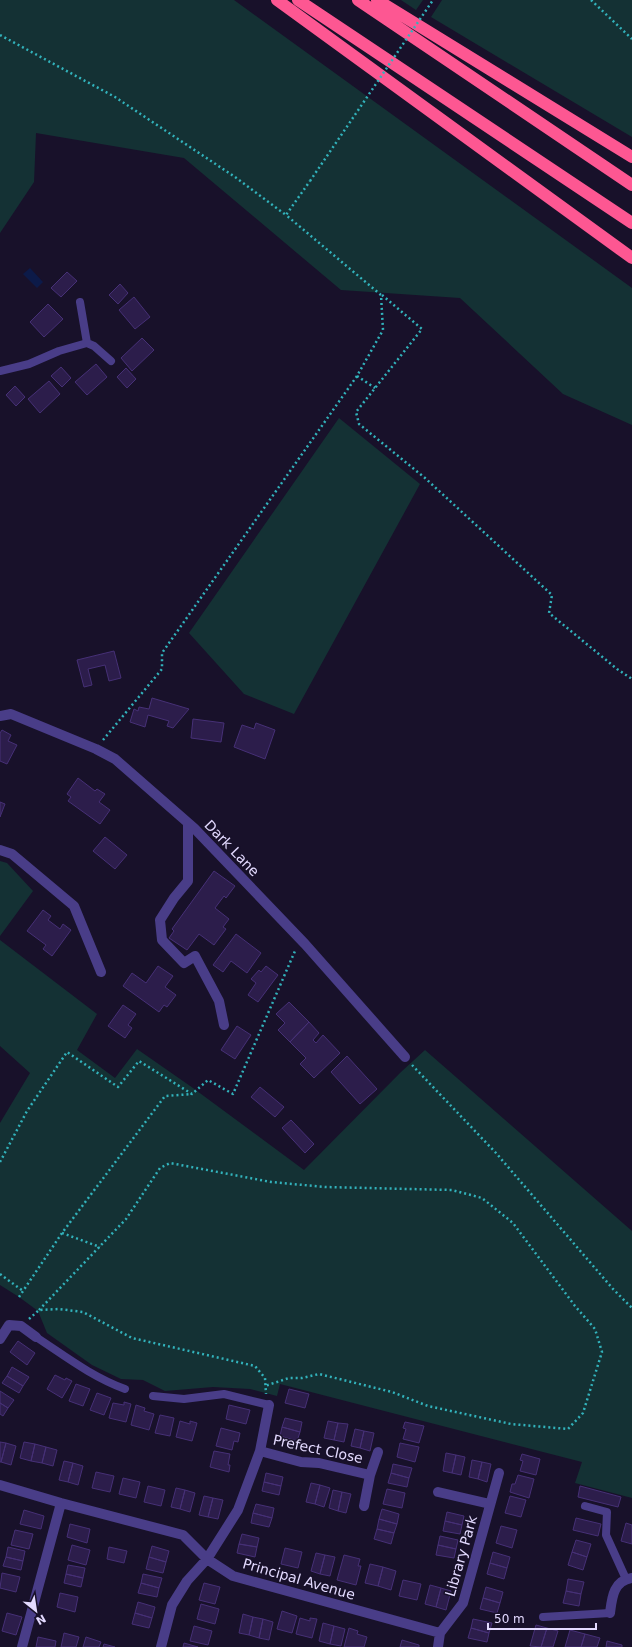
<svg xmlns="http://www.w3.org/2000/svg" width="632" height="1647" viewBox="0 0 632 1647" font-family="'DejaVu Sans',sans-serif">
<rect width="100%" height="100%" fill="#18112a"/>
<path fill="#143134" d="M0,0h234l398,288v137l-69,-31 -103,-96 -119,-8 -157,-132 -148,-25 -2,49 -34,51z
M401,0h22l-7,10z
M442,0h190v137l-201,-120z
M339,418l81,66 -126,230 -50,-20 -55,-61z
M0,861l7,2 26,28 -33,45z
M0,940l97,74 -20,36 38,28 22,-29 56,39 111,82 97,-98 24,-22 207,181v267l-57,-15 7,-21 -302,-78 -3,12 -27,-7 -37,-2 -48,4 -22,-11 -22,-1 -29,-14 -45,-32 -9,-22 -19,-14 -19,-12v-162l30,-50 -30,-27z"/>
<path fill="#0c1a48" d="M30,268l13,14 -6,6 -14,-14z"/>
<path fill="#2c1d4b" stroke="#463076" d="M67,272l10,9 -16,16 -10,-9z
M120,284l8,9 -10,11 -9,-9z
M134,297l16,20 -15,12 -16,-19z
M48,304l15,15 -19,18 -14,-15z
M142,338l12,12 -22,21 -11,-13z
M96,364l11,13 -20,18 -12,-13z
M61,367l10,11 -9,9 -11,-11z
M126,368l10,11 -9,9 -10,-11z
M49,381l11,13 -20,19 -12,-14z
M15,386l10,11 -9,9 -10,-11z
M114,651l7,27 -12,3 -4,-16 -17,4 4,16 -8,2 -7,-27z
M152,698l37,11 -16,19 -6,-2 2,-5 -21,-6 -3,12 -15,-5 4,-13 4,2 1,-4 10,2z
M193,719l31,4 -3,19 -30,-4z
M256,723l19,7 -10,29 -31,-12 8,-22 12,4z
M2,730l9,5 -3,6 9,4 -10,19 -7,-3v-28z
M78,778l17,13 2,-2 8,5 -6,8 11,8 -10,14 -32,-23 3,-4 -4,-3z
M0,802l5,2 -5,13z
M105,837l22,18 -12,14 -22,-18z
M214,871l21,15 -9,12 -2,-2 -9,12 14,11 -6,8 3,2 -12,16 -15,-11 -12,16 -18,-12 5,-7 -2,-2z
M43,910l8,6 -3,4 12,9 3,-5 8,6 -19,26 -9,-7 3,-4 -19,-14z
M236,934l25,19 -14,20 -16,-12 -8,11 -10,-7z
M158,966l15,10 -8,11 11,8 -9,12 -3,-2 -5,7 -36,-26 9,-13 14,10z
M266,966l12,9 -20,27 -10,-7 8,-12 -5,-4 8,-9 2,2z
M289,1002l20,20 -19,20 -12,-12 7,-7 -9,-9z
M123,1005l13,9 -8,11 4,3 -7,10 -17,-12z
M309,1022l10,11 -6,7 3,3 7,-8 17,18 -26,25 -14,-14 6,-6 -16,-16z
M237,1026l14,9 -16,24 -14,-9z
M347,1056l30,33 -17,15 -29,-32z
M260,1087l24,20 -9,10 -24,-20z
M291,1120l23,24 -9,9 -23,-25z
M18,1341l17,12 -8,12 -17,-13z
M12,1367l17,10 -6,9 -16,-10z
M55,1375l10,5 1,-2 6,3 -10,17 -15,-9z
M7,1376l16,10 -4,7 -17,-10z
M76,1384l14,5 -7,17 -14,-5z
M289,1389l20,5 -4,14 -20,-5z
M0,1391l14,9 -6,8 -8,-5z
M97,1393l14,5 -7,17 -14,-5z
M124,1402l7,2 -5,18 -17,-4 4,-15 11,2z
M0,1403l8,5 -5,8 -3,-2z
M136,1405l9,3 -1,3 10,3 -5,16 -18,-5z
M229,1405l21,5 -4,14 -20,-5z
M160,1415l14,3 -4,18 -15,-3z
M285,1418l17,4 -2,10 -18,-5z
M180,1421l10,3v-3l7,2 -5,18 -16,-4z
M328,1421l10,2 -4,17 -10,-2z
M405,1422l19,4 -5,17 -16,-4 3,-10 -3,-1z
M338,1423l10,1 -4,18 -10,-2z
M282,1427l18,5 -3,9 -17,-5z
M221,1428l19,5 -2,9 -4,-1 -2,9 -16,-4z
M355,1429l9,2 -4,17 -9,-2z
M364,1431l10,2 -4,18 -10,-3z
M0,1442l6,1 -5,19h-1z
M24,1442l11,2 -4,17 -11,-3z
M6,1443l10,3 -5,19 -10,-3z
M400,1443l19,4 -4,15 -18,-5z
M35,1444l11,3 -4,16 -11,-2z
M46,1447l11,3 -4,16 -11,-3z
M214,1451l16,3 -2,11h2l-1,7 -19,-5z
M446,1453l10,2 -4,18 -9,-2z
M522,1454l18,5 -4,16 -16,-4 3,-10 -3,-1z
M456,1455l9,2 -4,18 -9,-2z
M472,1460l10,2 -4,17 -9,-2z
M64,1461l9,2 -5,19 -9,-2z
M482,1462l9,2 -4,18 -9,-3z
M73,1463l10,3 -5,19 -10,-3z
M393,1464l19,4 -3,10 -18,-5z
M96,1472l18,4 -4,16 -18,-4z
M266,1473l17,4 -2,9 -17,-4z
M391,1473l18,5 -2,9 -19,-4z
M518,1475l16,4 -5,19 -19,-6 2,-8h3z
M123,1478l17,4 -4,16 -17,-4z
M264,1482l17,4 -2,9 -17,-4z
M311,1483l9,2 -5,19 -9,-2z
M320,1485l10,3 -6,19 -9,-3z
M148,1486l17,4 -4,16 -17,-4z
M580,1486l41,11 -3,10 -40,-10z
M176,1488l9,2 -5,19 -9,-2z
M387,1489l18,4 -3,15 -19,-4z
M185,1490l10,3 -5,19 -10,-3z
M333,1490l9,2 -4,19 -9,-3z
M342,1492l9,2 -5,19 -8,-2z
M204,1496l9,2 -5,19 -9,-2z
M510,1496l16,4 -5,17 -16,-4z
M213,1498l10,2 -5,19 -10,-2z
M256,1504l18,4 -2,10 -19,-5z
M382,1509l17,5 -2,10 -18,-5z
M24,1510l20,6 -3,13 -21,-5z
M447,1512l17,4 -2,9 -17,-4z
M253,1513l19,5 -3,9 -18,-4z
M576,1518l25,6 -3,12 -25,-6z
M379,1519l18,5 -3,9 -17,-4z
M445,1521l17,4 -2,9 -17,-3z
M626,1523l6,2v19l-11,-3z
M70,1524l20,5 -3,14 -20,-6z
M501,1526l16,4 -5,18 -16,-5z
M377,1529l17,4 -3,11 -17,-5z
M15,1530l18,4 -4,15 -18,-4z
M242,1534l17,4 -2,9 -18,-3z
M440,1536l18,4 -2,9 -18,-4z
M576,1540l15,4 -4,13 -15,-5z
M239,1544l18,3 -2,10 -18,-4z
M72,1545l18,5 -4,15 -18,-5z
M438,1545l18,4 -2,9 -18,-3z
M152,1546l17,5 -3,11 -17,-5z
M8,1547l17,4 -2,10 -17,-4z
M109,1547l18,4 -3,12 -17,-4z
M285,1548l17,4 -4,16 -17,-4z
M493,1552l17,5 -3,11 -17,-5z
M572,1552l15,5 -4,13 -15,-5z
M316,1553l9,2 -5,19 -9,-3z
M325,1555l10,2 -5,19 -10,-2z
M344,1555l16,4 -2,7h3l-5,19 -19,-5z
M6,1557l17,4 -2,9 -18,-4z
M149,1557l17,5 -3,11 -17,-4z
M490,1563l17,5 -3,11 -17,-5z
M370,1564l13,3 -5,19 -13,-3z
M68,1565l17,3 -2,10 -17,-4z
M383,1567l13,4 -5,19 -13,-4z
M2,1573l18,4 -4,15 -16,-4z
M66,1574l17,4 -2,9 -17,-4z
M143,1574l19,4 -3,10 -18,-5z
M568,1579l16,3 -3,12 -15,-3z
M403,1580l18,4 -4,16 -18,-4z
M141,1583l18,5 -2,9 -19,-4z
M204,1583l16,4 -5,17 -16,-4z
M430,1585l11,3 -5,19 -11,-3z
M486,1587l17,5 -3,11 -17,-5z
M441,1588l10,3 -5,19 -10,-3z
M566,1591l15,3 -2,12 -16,-3z
M60,1593l18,4 -3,15 -18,-5z
M483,1598l17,5 -3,10 -17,-4z
M138,1602l17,5 -3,11 -17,-5z
M201,1604l18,5 -4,15 -18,-5z
M282,1611l15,5 -5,17 -15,-4z
M7,1613l15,4 -6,18 -14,-4z
M135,1613l17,5 -3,10 -17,-4z
M243,1614l10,3 -4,18 -10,-2z
M253,1617l10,2 -4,19 -10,-3z
M300,1618l10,3v-3l7,1 -5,19 -16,-4z
M263,1619l10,3 -4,18 -10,-2z
M473,1619l19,4 -3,10 -18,-5z
M323,1623l11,3 -4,18 -11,-3z
M536,1625l11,3 -6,19 -11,-1z
M194,1626l18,5 -4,14 -18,-4z
M334,1626l11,3 -4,17 -11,-2z
M349,1628l9,3 -1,3 10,3 -3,10h-20z
M471,1628l18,5 -2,9 -19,-4z
M547,1628l11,3 -5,16h-12z
M570,1630l15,4 -4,13h-16z
M64,1633l15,4 -3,10h-15z
M585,1634l15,4 -3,9h-16z
M38,1637l18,4 -1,6h-19z
M86,1637l15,5 -2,5h-16z
M402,1640l17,5v2h-19z
M607,1641l15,4v2h-16z
M184,1643l14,4h-15z
M104,1644l11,3h-12z"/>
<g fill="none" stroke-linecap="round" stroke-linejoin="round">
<path stroke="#32b2bb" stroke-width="2.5" stroke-dasharray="2 3" stroke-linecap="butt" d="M591,0l41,39
M0,35l115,62 120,80 51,38
M382,295l40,34 -66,83 3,12 66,54 127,117 -3,18 68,56 15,10
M357,376l18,12
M103,740l59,-71v-16l195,-277 26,-46 -2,-35 -95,-80 24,-34
M412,1065l84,88 117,136 19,19
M0,1162l27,-51 40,-59 51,35 21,-26 53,33 16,-14 25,14 62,-143
M62,1233l38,14
M0,1274l23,17
M19,1297l43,-64 103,-137 27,-2
M39,1310l87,-91 34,-51 10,-5 101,19 54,5 127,3 30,8 31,25 62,83 20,23 7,23 -19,61 -15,16 -57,-5 -83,-18 -36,-14 -73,-18 -17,4h-13l-24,8
M29,1319l10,-9 20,-1 24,3 49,26 123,28 10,12 1,16"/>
<path stroke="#493d88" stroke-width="8" d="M80,302l7,41
M0,371l29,-7 30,-13 28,-8 7,3 17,15
M36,1337c29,19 56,40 89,52
M153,1396l31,3 40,-5 45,11
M585,1506l22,6 -1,23 20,44
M543,1617l67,-4"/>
<path stroke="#493d88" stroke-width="10" d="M0,716l11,-2 85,35 19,10 79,69 111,116 100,113
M188,823v58l-14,17 -14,22 2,20 22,23 11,-7 24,45 5,24
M0,850l12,4 62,52 27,66
M0,1339l9,-14 12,1 15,11
M260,1451l41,11 18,1 51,12
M0,1485l61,18 122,32 24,24 26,17 207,57
M438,1492l52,12
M364,1506l6,-31 8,-23
M610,1613c2,-15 3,-32 22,-35
M22,1647l39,-144
M161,1647l11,-42 15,-24 20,-22 31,-49 22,-59 9,-46
M438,1647l2,-14 23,-30 36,-130"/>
<path stroke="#fd5792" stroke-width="12" d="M277,0l355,258
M298,0l334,223
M358,0l274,185
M377,0l255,157"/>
<path stroke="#32b2bb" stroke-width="2.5" stroke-dasharray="2 3" stroke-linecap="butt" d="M310,181l123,-181"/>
</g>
<g text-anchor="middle" stroke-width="3" stroke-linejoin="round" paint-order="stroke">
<g font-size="14" fill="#e3daff" stroke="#18112a">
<text transform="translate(232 848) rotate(46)" y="5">Dark Lane</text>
<text transform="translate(318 1449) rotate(12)" y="5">Prefect Close</text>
<text transform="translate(461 1556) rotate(-74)" y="5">Library Park</text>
<text transform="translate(299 1579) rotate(16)" y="5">Principal Avenue</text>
</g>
</g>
<g transform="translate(36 1611) rotate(150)" stroke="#18112a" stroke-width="3" paint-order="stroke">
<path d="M0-3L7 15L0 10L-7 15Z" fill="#e3daff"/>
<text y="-6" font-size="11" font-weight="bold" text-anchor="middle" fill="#e3daff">N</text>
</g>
<path d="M488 1623v6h108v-6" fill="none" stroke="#e3daff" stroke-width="2"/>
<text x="494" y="1623" font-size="12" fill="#e3daff" stroke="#18112a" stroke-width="3" paint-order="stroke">50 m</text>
</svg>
